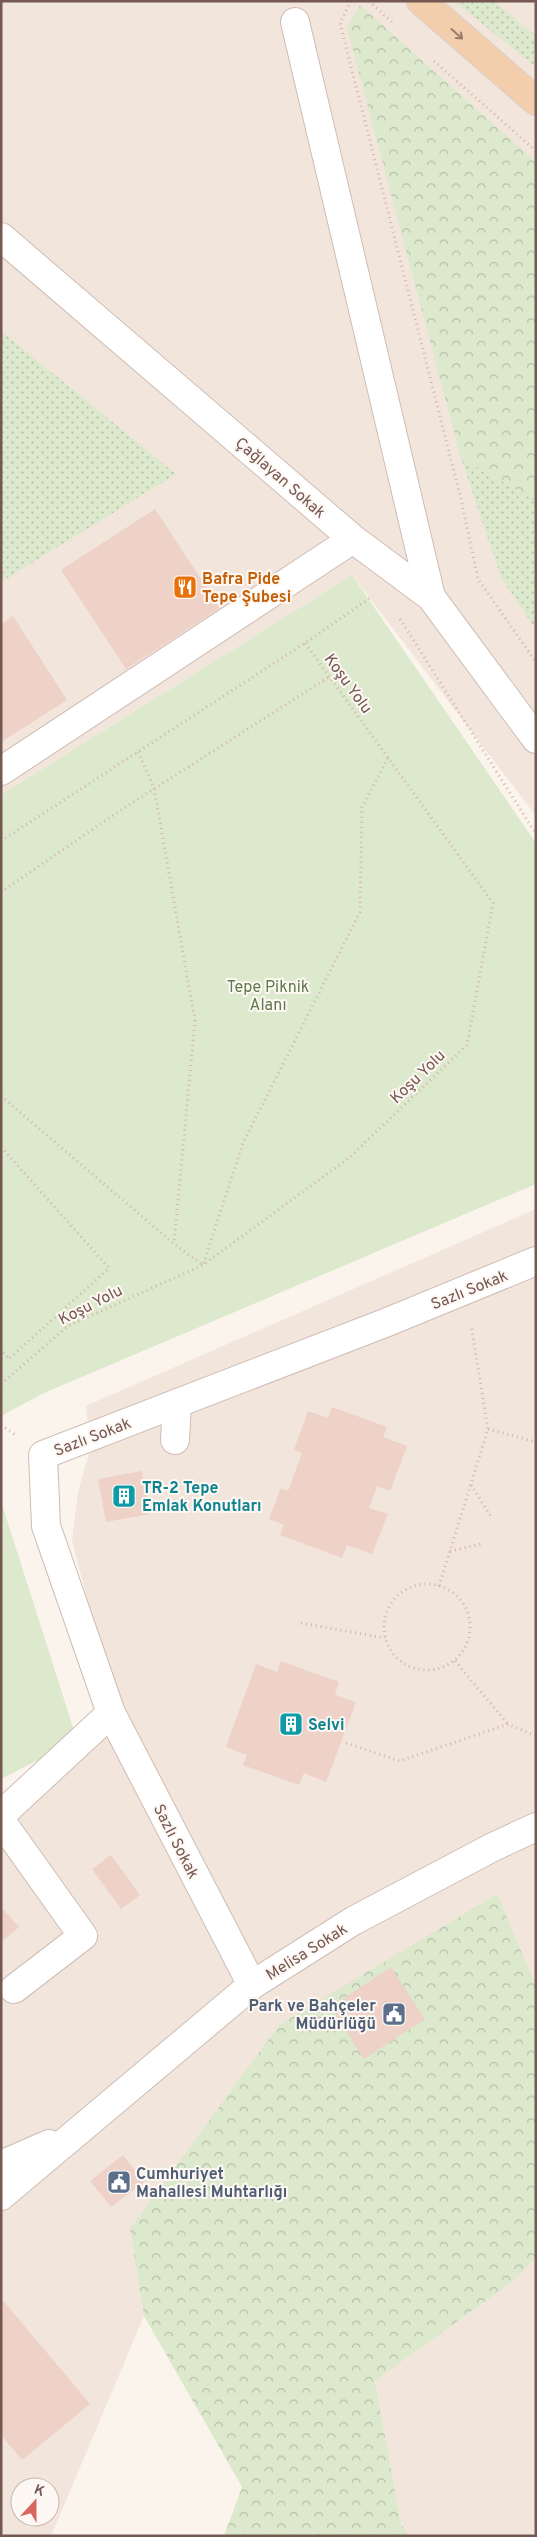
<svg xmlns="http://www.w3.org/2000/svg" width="537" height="2537" viewBox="0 0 537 2537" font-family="Overpass,sans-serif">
<defs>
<pattern id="grass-dots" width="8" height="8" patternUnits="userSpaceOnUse" patternTransform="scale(1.25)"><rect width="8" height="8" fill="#dce9cc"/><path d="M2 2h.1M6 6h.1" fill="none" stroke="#b7c0a8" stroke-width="1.8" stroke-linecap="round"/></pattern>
<pattern id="forest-crowns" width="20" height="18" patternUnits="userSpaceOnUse" patternTransform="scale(1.25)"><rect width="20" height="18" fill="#dce9cc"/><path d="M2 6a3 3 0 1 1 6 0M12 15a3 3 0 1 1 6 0" fill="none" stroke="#b7c0a8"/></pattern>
</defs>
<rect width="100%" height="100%" fill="#fbf4ed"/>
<path fill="#f2e5dc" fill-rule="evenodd" d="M1,1h535v815l-184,-241 -351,220z
M536,1209v777l-39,-91 -367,334 14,87 -93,220h-50v-735l112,-100 -41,-161 6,-48 11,-39 2,-1 -5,-46zM20,2487h30v30h-30z
M536,2258v278h-127l-8,-12 -26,-143 137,-99z"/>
<path fill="url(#grass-dots)" d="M454,1h40l42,35v31z
M1,331l175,143 -175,108z
M461,458l75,43v129l-35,-53z"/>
<path fill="url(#forest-crowns)" d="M360,5l176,157v339l-75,-43 -114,-430z
M497,1894l39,92v272l-24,24 -137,99 26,143 8,12h-185l18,-49 -98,-171 -14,-87 149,-204z"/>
<path fill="#dce9cc" d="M352,575l184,268v341l-492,209 -43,23v-621z
M1,1501l76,239 -76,39z"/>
<path fill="#eed1c7" d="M155,509l65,99 -94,61 -65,-99z
M13,616l54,84 -66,42v-118z
M332,1407l55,20 -4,10 24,9 -17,45 -13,-5 -8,22 19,6 -16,40 -25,-9 -5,13 -62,-23 4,-10 -15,-6 12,-31 7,3 14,-38 -8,-3 14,-39 20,7z
M142,1471l8,43 -44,8 -8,-43z
M281,1661l58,21 -4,13 21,7 -30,80 -22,-9 -5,12 -56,-20 4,-10 -21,-8 30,-83 21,8z
M111,1855l29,40 -19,14 -29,-40z
M1,1907l18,20 -18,15z
M391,1967l34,52 -61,40 -33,-52z
M123,2155l21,27 -33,25 -21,-26z
M1,2298l89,106 -68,56 -21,-25z"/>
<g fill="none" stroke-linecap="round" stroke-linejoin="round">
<g stroke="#cfbdb5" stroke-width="30">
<path id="minor" d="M295,22l136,575
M1,237l352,302 78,58 105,142
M1,771l352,-232
M175,1440l2,-37
M1,1815l110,-102
M1,1821l82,115 -69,53
M252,1985l-141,-272 -65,-187 -3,-71 342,-132 151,-62
M1,2165l48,-21
M1,2196l251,-211 101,-64 140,-74 43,-20"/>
</g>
<g stroke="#d8d0ce" stroke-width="30">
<path id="major" d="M421,1l115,100"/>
</g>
<path stroke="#d4b4aa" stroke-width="3" stroke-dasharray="1 4" stroke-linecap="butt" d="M351,1l-11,22 121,476 17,80 58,83
M369,1l24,22
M434,61l102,90
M400,619l136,215
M138,752l16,36 41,233 -21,222
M1,841l304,-198 68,-47
M1,892l117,-80 211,-135
M1,1096l173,148 29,21 40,-122 117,-231 2,-105 26,-49
M1,1147l108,121 -100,91 -8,-9
M1,1384l67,-58 135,-61 147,-108 117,-112 26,-142 -188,-260
M1,1425l16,11
M488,1429l48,13
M471,1485l21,33
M450,1551l32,-7
M384 1627a43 43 0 1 1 86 0a43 43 0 1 1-86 0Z
M439,1586l49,-157 -17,-104
M301,1623l84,15
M455,1661l53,63
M346,1743l54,18 108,-37 28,12"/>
<use href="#minor" stroke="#fff" stroke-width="28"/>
<use href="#major" stroke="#f3cead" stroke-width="28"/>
</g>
<defs><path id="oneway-shaft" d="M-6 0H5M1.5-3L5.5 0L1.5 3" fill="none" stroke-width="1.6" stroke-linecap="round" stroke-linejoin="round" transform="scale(1.25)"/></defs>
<use stroke="#9b7b6d" href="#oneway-shaft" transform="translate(457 34) rotate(42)"/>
<defs>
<g id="restaurant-square" transform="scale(1.25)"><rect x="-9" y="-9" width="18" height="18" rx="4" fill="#e8710a" stroke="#fef8f4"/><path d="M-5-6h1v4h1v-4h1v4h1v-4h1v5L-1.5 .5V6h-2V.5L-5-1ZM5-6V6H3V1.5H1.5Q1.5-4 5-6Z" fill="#fff"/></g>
<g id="building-square" transform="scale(1.25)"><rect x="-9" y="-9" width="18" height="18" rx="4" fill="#0f9aa8" stroke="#fef8f4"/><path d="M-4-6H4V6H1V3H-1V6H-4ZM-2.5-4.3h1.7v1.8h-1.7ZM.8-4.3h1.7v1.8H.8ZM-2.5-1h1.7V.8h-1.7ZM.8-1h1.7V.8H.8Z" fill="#fff"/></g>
<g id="civic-square" transform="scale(1.25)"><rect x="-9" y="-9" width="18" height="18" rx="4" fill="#5c6f8a" stroke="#fef8f4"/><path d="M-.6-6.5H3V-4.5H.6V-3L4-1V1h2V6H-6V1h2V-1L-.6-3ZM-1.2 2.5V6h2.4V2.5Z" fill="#fff"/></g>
</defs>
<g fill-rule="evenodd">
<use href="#restaurant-square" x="185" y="587"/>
<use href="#building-square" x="124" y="1496"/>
<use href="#building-square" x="291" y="1724"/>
<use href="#civic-square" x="394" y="2014"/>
<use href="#civic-square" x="119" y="2182"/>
</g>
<g text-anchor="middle" stroke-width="4" stroke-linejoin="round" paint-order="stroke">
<g font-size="16" fill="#755851" stroke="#fef8f4">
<text transform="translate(281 477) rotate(41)" y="6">Çağlayan Sokak</text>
<text transform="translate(349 683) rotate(54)" y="6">Koşu Yolu</text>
<text transform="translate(417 1076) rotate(-44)" y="6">Koşu Yolu</text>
<text transform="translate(469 1289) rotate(-22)" y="6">Sazlı Sokak</text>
<text transform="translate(90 1304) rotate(-27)" y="6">Koşu Yolu</text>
<text transform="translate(92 1436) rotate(-21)" y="6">Sazlı Sokak</text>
<text transform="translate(177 1841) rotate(63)" y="6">Sazlı Sokak</text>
<text transform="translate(306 1951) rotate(-32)" y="6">Melisa Sokak</text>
</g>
<g font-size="16" font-weight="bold" fill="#c56008" stroke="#fef8f4" text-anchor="start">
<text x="202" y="584">Bafra Pide<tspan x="202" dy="18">Tepe Şubesi</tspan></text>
</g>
<g font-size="16" fill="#5f794a" stroke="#fef8f4">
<text x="268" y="992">Tepe Piknik<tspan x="268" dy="18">Alanı</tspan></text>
</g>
<g font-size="16" font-weight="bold" fill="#0d838f" stroke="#fef8f4" text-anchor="start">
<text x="142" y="1493">TR-2 Tepe<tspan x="142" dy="18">Emlak Konutları</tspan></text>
<text x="308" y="1730">Selvi</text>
</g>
<g font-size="16" font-weight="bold" fill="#4e5e75" stroke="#fef8f4" text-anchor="end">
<text x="376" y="2011">Park ve Bahçeler<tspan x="376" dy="18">Müdürlüğü</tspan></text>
<text x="136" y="2179" text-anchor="start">Cumhuriyet<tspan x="136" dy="18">Mahallesi Muhtarlığı</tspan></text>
</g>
</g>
<rect width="537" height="2537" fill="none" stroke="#755851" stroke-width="5"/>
<g transform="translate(35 2502) rotate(21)"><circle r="24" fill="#fef8f4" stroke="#c7b8b3"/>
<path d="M0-4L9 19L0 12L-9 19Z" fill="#d8675f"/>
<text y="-8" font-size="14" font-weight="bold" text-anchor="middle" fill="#755851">K</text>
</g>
</svg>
